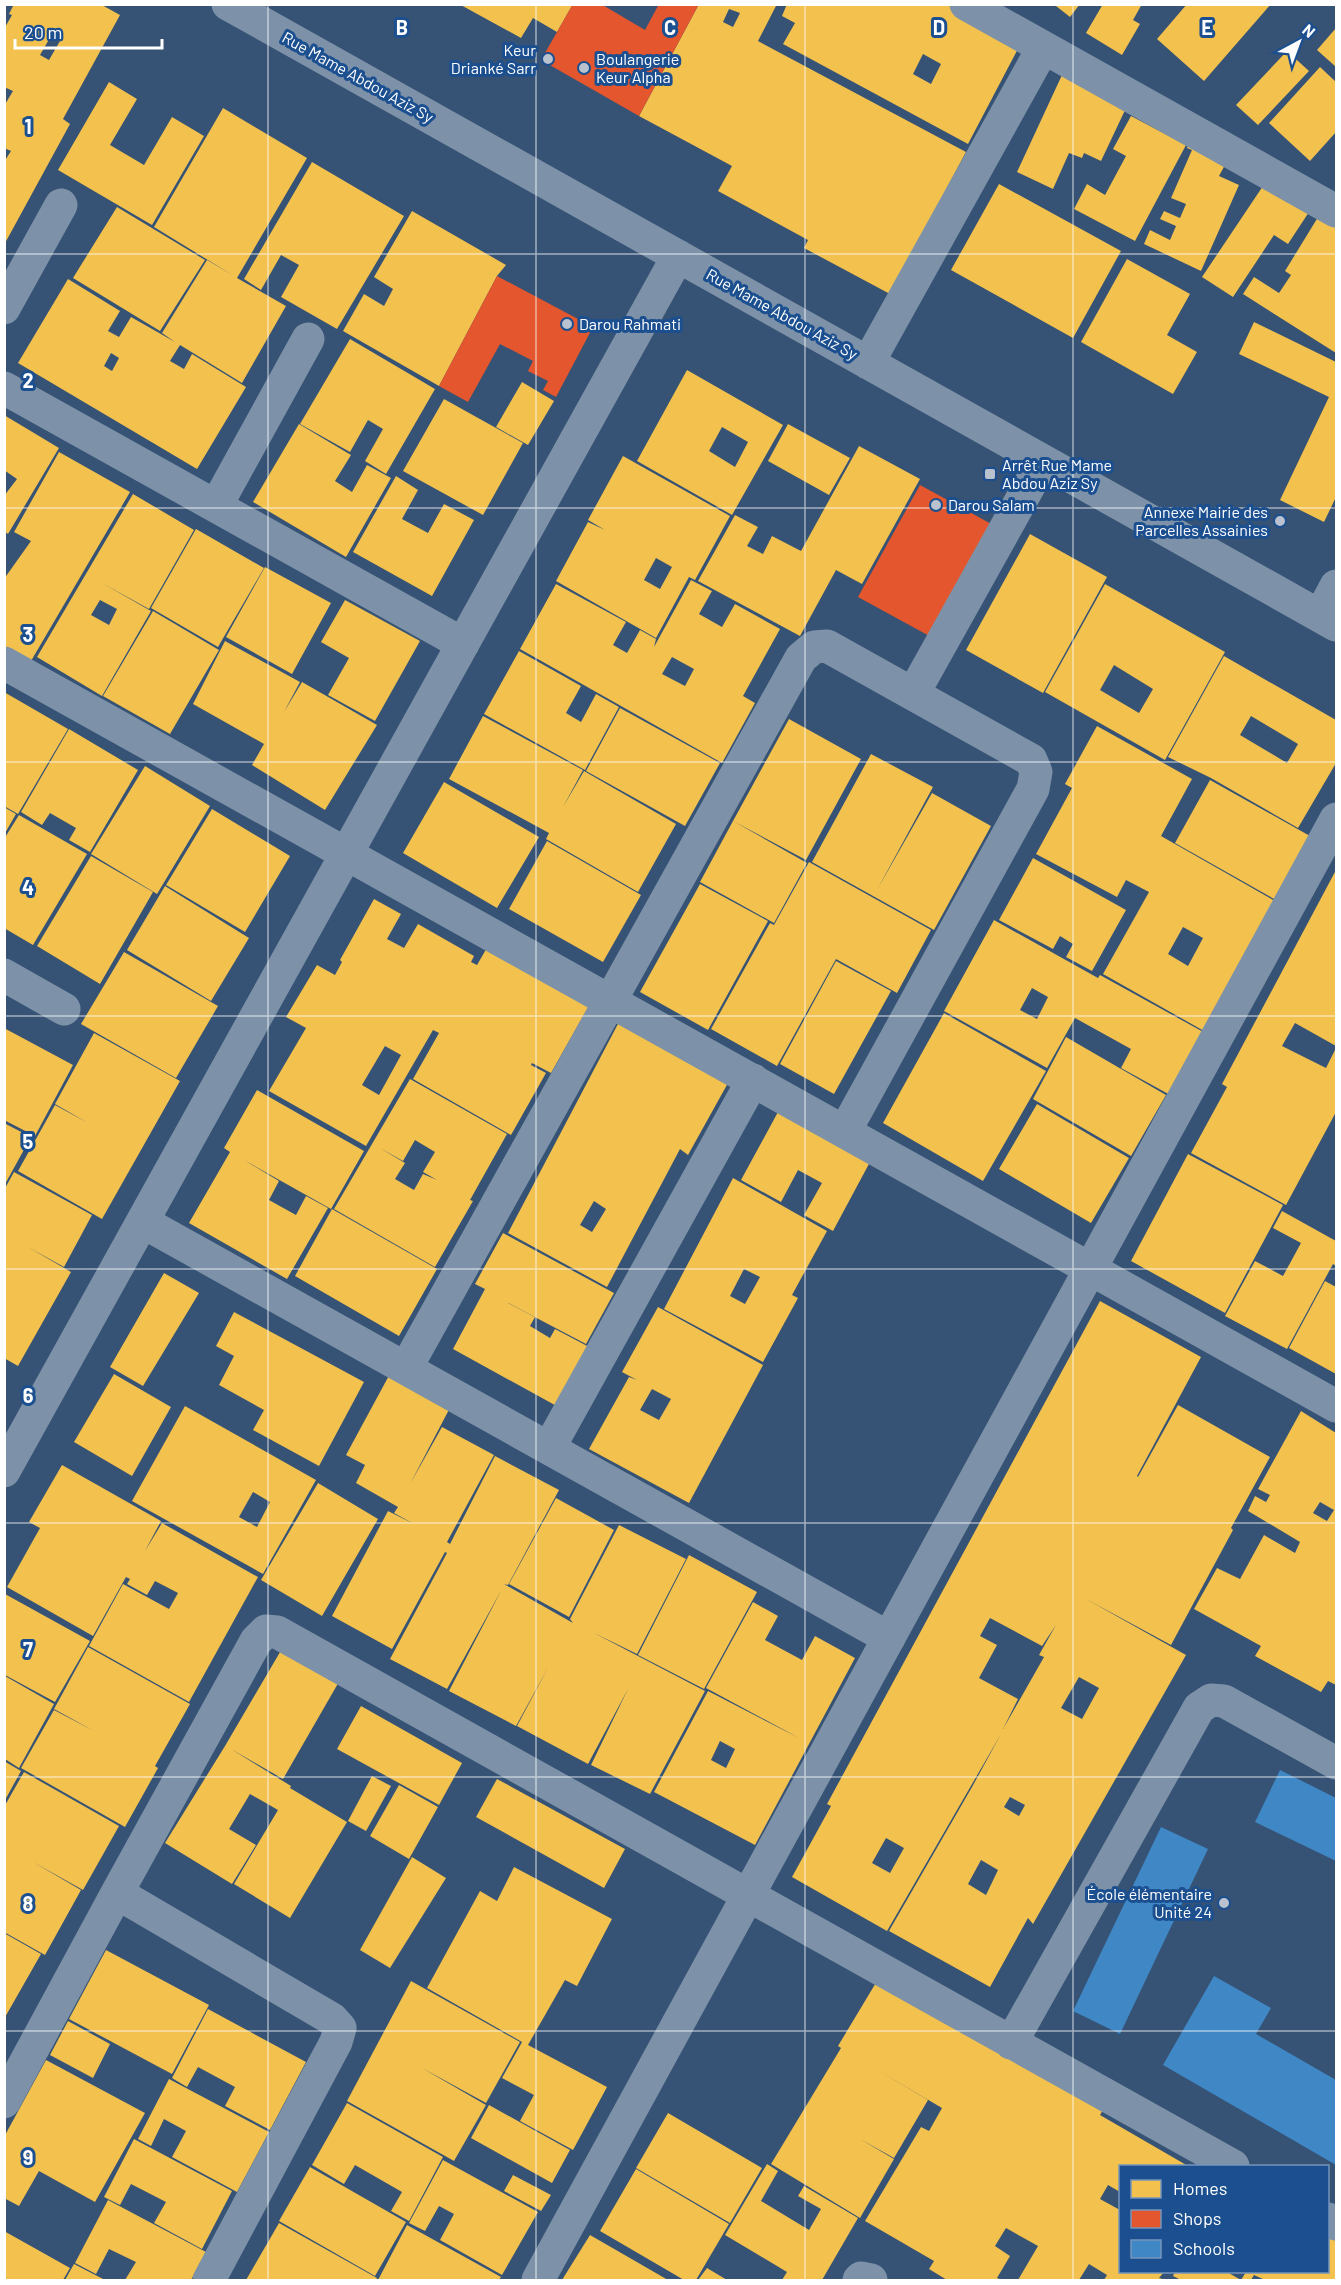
<svg xmlns="http://www.w3.org/2000/svg" width="1341" height="2285" viewBox="0 0 1341 2285" font-family="Barlow,sans-serif">
<rect width="100%" height="100%" fill="#365274"/>
<path fill="#f2c14e" fill-rule="evenodd" d="M14,4h86l20,11 -57,104 7,5 -66,121v-83l7,-11 -7,-3v-42l9,-15 -9,-4v-58l8,-14 -3,-1zM51,36l9,5 -11,19 -9,-5z
M459,4h114l-16,28 -24,-14 -12,20z
M699,4h78l-19,37 208,111 -76,142 -86,-46 4,-8 -90,-49 14,-25 -93,-50zM729,9l11,4 -7,14 -10,-5z
M787,4h164l70,39 -53,101 -185,-100 12,-21 -13,-7zM923,54l18,10 -10,20 -18,-10z
M1057,4h23l-10,13 -14,-11z
M1103,4h39l-9,16 7,4 -18,31 -36,-22z
M1187,4h84l-67,77 -47,-42z
M1336,28v39l-19,-17z
M1287,51l22,20 -51,54 -22,-20z
M1320,67l16,15v50l-26,29 -41,-38z
M1062,75l65,31 -26,55 -17,-8 -2,5 -13,-5 -16,36 -36,-17z
M109,82l28,17 -27,46 34,20 28,-48 32,19 -52,89 -94,-55z
M223,108l84,50 -70,120 49,28 -44,77 -62,-38 -10,16 14,8 8,-15 54,33 -49,82 -179,-106 50,-84 52,32 -12,20 11,6 12,-20 44,25 -13,-9 45,-73 27,16 -80,-49zM111,353l8,5 -7,13 -8,-5z
M1131,116l55,29 -51,96 -61,-32 13,-25 18,11 21,-39 -13,-7z
M1188,146l38,17 -7,13 20,9 -38,86 -57,-27 6,-14 20,10 6,-14 -16,-7 4,-8 16,7 6,-14 -15,-6 21,-48 -5,-2z
M312,162l92,54 -67,113 -56,-32 18,-32 -18,-10 -20,35 -17,-11z
M1265,183l44,29 -21,32 -14,-9 -41,62 -31,-20z
M999,184l122,67 -48,87 -122,-68z
M117,207l88,53 -45,71 -87,-53z
M1323,209l13,9v135l-93,-59 11,-17 25,16 12,-18 -6,-4z
M412,211l94,54 -9,11 -58,110 -96,-55 21,-37 20,12 9,-17 -19,-12z
M1127,259l63,35 -23,41 30,17 -24,42 -92,-52z
M1254,322l82,40v135l-12,25 -44,-22 49,-103 -90,-43z
M350,339l85,50 -49,85 -21,-13 18,-32 -15,-9 -18,32 -50,-28z
M687,370l96,55 -51,90 -95,-54zM722,427l26,15 -13,25 -26,-16z
M522,382l32,19 -26,44 -32,-18z
M444,399l79,44 -40,72 -80,-44z
M4,415l55,33 -51,86 -4,-3v-35l13,-17 -13,-9z
M299,424l52,31 -16,26 17,11 15,-27 24,13 -45,79 -93,-55z
M788,424l62,34 -21,37 -61,-34z
M859,446l61,33 -58,105 -26,-14 -36,66 -102,-55 37,-66 23,12 -11,19 16,8 9,-18 29,15z
M59,452l71,40 -99,169 -27,-14v-68l27,-38 -17,-9z
M623,456l107,60 -35,64 -6,-3 -33,61 -100,-57 32,-59 17,8 -17,-10zM656,558l16,9 -12,22 -16,-9z
M396,476l22,14 -16,29 26,14 16,-29 30,16 -42,76 -79,-44z
M133,494l61,36 -45,79 -47,-26 49,28 -49,85 -65,-39zM100,600l17,9 -8,16 -18,-10z
M196,529l68,39 -46,79 -67,-39z
M1030,534l77,43 -64,116 -77,-43z
M265,567l66,36 -39,71 -66,-37z
M691,580l21,11 -13,23 23,13 13,-23 45,25 -37,67 12,7 -33,60 -202,-114 36,-65 70,38 -13,23 14,8 13,-23 16,9 -2,8zM672,657l22,12 -9,17 -23,-12z
M1105,584l120,68 -60,108 -120,-68zM1114,665l39,24 -14,24 -39,-23z
M345,600l75,41 -45,80 -47,-26 21,-37 -28,-16z
M153,611l66,39 -49,84 -67,-38z
M225,641l75,41 -16,30 18,-30 75,43 -52,85 -73,-45 12,-21 -71,-40z
M519,651l62,35 -15,27 15,9 15,-28 23,13 -34,63 -101,-56z
M1224,656l112,64v43l-38,65 -87,-50 -43,-21zM1251,716l47,28 -11,19 -47,-28z
M4,692l64,37 -50,85 -14,-8z
M620,708l100,55 -35,63 -99,-55z
M483,716l100,54 -20,37 21,-36 92,53 -38,68 -92,-53 3,-6 -100,-54z
M789,719l72,40 -55,101 -73,-39z
M1097,726l95,53 -31,57 114,65 -71,130 -101,-57 46,-82 -23,-12 -9,17 -81,-43 36,-66 -7,-4zM1183,927l20,11 -15,28 -20,-12z
M69,729l69,41 -48,82 -21,-12 7,-12 -26,-15 -8,12 -21,-13z
M871,754l62,33 -56,103 55,-97 59,33 -57,104 -122,-68z
M145,766l65,40 -53,88 -66,-40z
M1210,780l100,56 -36,63 -99,-56z
M444,782l95,55 -42,71 -94,-55z
M4,807l12,7 -12,21z
M212,809l78,47 -45,76 -79,-47z
M19,815l68,39 -54,91 -29,-17v-89z
M733,821l74,42 -33,60 -74,-41z
M547,841l94,54 -38,67 -94,-53z
M91,856l62,36 -53,92 -63,-38z
M1033,858l93,52 -34,61 -26,-14 7,-13 -13,-8 -7,13 -54,-29z
M809,862l122,68 -34,63 -61,-34 -59,107 -66,-37 59,-106 4,2z
M1336,870v176l-41,-23 -13,23 44,22 10,-20v64l-50,93 -95,-52 36,-66 -5,-3z
M700,884l68,37 -60,109 -68,-38z
M165,886l84,52 -38,63 -84,-51z
M374,899l27,15 -14,25 17,9 14,-24 56,32 -3,6 6,3 11,-19 102,58 -39,69 -19,-10 -1,2 15,8 -35,62 -98,-56 26,-46 -6,-3 -67,116 -97,-55 37,-63 -20,-11 31,-52 18,10 7,-13 -2,-2zM385,1046l16,9 -22,40 -17,-10z
M994,920l104,58 2,-3 107,59 -35,62 -51,-28 10,-19 -56,-31 -28,50 -103,-57zM1032,988l16,9 -11,22 -17,-9z
M124,952l94,54 -42,72 -95,-54z
M836,961l55,30 -57,103 -54,-30z
M944,1013l102,58 -63,110 -100,-58z
M619,1022l109,61 -40,72 -8,-6 -73,138 -99,-54zM594,1201l12,8 -14,23 -12,-7z
M4,1028l69,37 -38,71 -31,-16z
M94,1033l86,48 -78,138 -84,-48 37,-66 33,18 -33,-19z
M1066,1037l100,58 -35,61 -98,-57z
M410,1079l97,55 -37,66 3,1 -38,66 -101,-58zM415,1140l20,12 -12,20 14,8 -14,-6 -9,16 -19,-11 10,-16 -25,-15 23,13z
M257,1090l107,61 -33,58 -87,-49 35,21 -10,19 27,15 10,-19 22,12 -41,71 -98,-56 41,-71 -6,-4z
M1037,1104l92,54 -38,65 -92,-54z
M778,1112l92,50 -37,69 -29,-16 18,-32 -24,-13 -17,32 -40,-22z
M4,1123l27,14 -27,49z
M1188,1154l95,51 -58,108 -94,-52z
M14,1172l78,43 -28,52 -36,-20 43,25 -53,94 -14,-8v-168z
M733,1178l94,53 -35,64 6,3 -35,64 -99,-53zM744,1269l16,8 -15,27 -15,-8z
M332,1209l105,60 -38,67 -104,-60z
M1282,1211l54,30v25l-3,-2 -46,85 -62,-33 30,-55 28,15 18,-33 -28,-15z
M503,1233l111,60 -28,51 -93,-49 42,22 -5,9 20,12 5,-9 38,20 -31,60 -109,-60 32,-60 -10,-5z
M164,1273l35,20 -56,93 -33,-19z
M1325,1281l11,6v87l-47,-26z
M1100,1301l101,56 -64,119 1,1 40,-72 92,52 -39,71 2,2 -62,115 -85,-46 100,56 -153,269 -5,-6 -38,69 -101,-56 83,-144 29,-53 -114,197 -95,-54 39,-71 -4,-2zM990,1618l52,28 14,-21 -17,30 5,2 -41,72 15,-30 -39,-21 18,-33 -17,-9zM1079,1677l20,11 -17,31 -21,-11zM1010,1797l15,8 -6,11 -15,-9zM886,1838l18,10 -14,25 -18,-10zM981,1860l17,10 -12,25 -18,-11z
M658,1307l105,58 -74,138 -100,-54 40,-72 8,3 -15,-8zM652,1389l19,10 -12,21 -19,-10z
M234,1312l130,70 -45,84 -66,-36 11,-20 -45,-25 15,-29 -18,-10z
M392,1370l61,32 -43,82 32,-57 52,28 -47,87 3,2 45,-88 64,34 -51,95 -4,-1 69,39 -3,-4 49,-94 67,34 -49,95 -43,-21 111,58 -55,103 -59,-29 37,-76 -40,75 -71,-38 32,-60 -33,60 -67,-35 53,-102 -55,100 -57,-30 57,-106 -2,-1 -53,97 -60,-33 56,-105 26,13 -20,-11 4,-6 -42,-24 9,-18 -19,-10z
M114,1374l57,33 -39,69 -58,-34z
M185,1406l131,74 -53,94 -131,-73zM253,1492l17,10 -13,25 -18,-10z
M1301,1411l35,22v252l-8,-4 -7,11 -66,-36 6,-10 -67,-37 23,-41 23,11 24,-44 31,18 5,-11 -52,-31 7,-15 11,6 4,-7 -12,-6zM1320,1502l14,8 -7,11 -14,-8z
M62,1465l99,56 -16,30 17,-28 96,54 -69,125 -100,-56 34,-62 46,25 9,-16 -23,-12 -8,14 -20,-11 3,-5 -4,-2 -33,59 -86,-49 33,-59 -11,-6z
M318,1483l60,36 -56,97 -61,-36z
M556,1498l58,32 -45,87 -60,-33z
M689,1555l68,37 -53,97 -66,-34z
M5,1594l85,47 -35,61 -50,-27z
M753,1602l25,14 -13,24 37,20 13,-24 40,22 -100,187 -101,-53 54,-101 91,47 -93,-50zM720,1741l15,8 -9,19 -15,-8z
M88,1647l102,57 -35,62 3,2 -33,59 -104,-59 33,-58 40,21 -40,-22z
M283,1647l57,33 -57,99 -52,-30 60,37 -1,2 57,34 -57,96 -56,-34 44,-74 -28,-16 -21,35 27,16 -24,39 -67,-41 60,-97z
M5,1676l49,28 -35,64 -14,-9z
M361,1706l101,57 -23,42 -102,-56z
M4,1761l17,10 -17,31z
M24,1772l95,54 -36,64 -50,-28 48,28 -36,65 -41,-23v-125z
M372,1776l19,10 -25,45 -18,-10z
M497,1779l128,70 -21,39 -128,-71z
M399,1785l39,22 -29,52 -39,-23z
M412,1857l34,21 -56,90 -30,-18z
M514,1867l98,52 -35,67 -12,-6 -37,65 79,42 -34,63 -53,-29 14,-26 -32,-17 20,-36 -95,-54 53,-97 17,10z
M4,1933l37,21 -37,65z
M106,1950l103,55 -37,69 -103,-55z
M880,1976l227,127 -7,12 88,51h-68v26l-12,-7 -8,14 20,11v62h44l-5,6 7,2h-62l3,-5 -18,-11 -10,16h-61l20,-34 -32,-18 -11,18 15,10 -13,22 5,2h-55l-18,-11 5,-8 -69,-40 56,-94 8,4 13,-23 -68,-40 54,32 -34,58 -34,-19 34,20 -34,59 -89,-54 70,-116 -3,-2z
M411,1981l109,61 -34,61 -64,-35 64,37 -32,56 -107,-60z
M208,2009l98,53 -36,68 -45,-24 10,-19 -37,-20 -11,20 -15,-9z
M68,2021l42,23 -17,34 -43,-23z
M46,2060l99,53 -50,89 -56,-31 -20,35 -15,-8v-61z
M169,2079l100,53 -32,60 -65,-35 14,-26 -22,-12 -13,27 -13,-7z
M347,2103l96,54 -34,64 -18,-10 11,-19 -47,-27 -11,19 -32,-19z
M489,2105l81,45 -18,33 -81,-45z
M668,2113l94,55 -32,55 -94,-55z
M134,2139l98,52 -30,58 -48,-26 12,-21 -35,-18 -11,21 -16,-8z
M443,2160l95,52 -36,63 -62,-35 14,-26 -15,-8 -14,25 -16,-8z
M767,2164l11,7 -17,30 48,29 12,-21 -23,-13 6,-10 54,32 -36,62h-40l5,-8 -62,-37z
M310,2167l96,55 -31,54 -96,-55z
M636,2169l93,55 -33,56h-12l-84,-49z
M513,2175l38,20 -10,16 -37,-20z
M108,2200l98,52 -15,28h-66l11,-18 -27,-13 -13,25 -21,-11z
M279,2223l98,55 -1,2h-130z
M407,2225l94,52 -2,3h-121z
M4,2231l66,37 -7,12h-59z
M590,2235l78,45h-106z
M1328,2236l8,5v39h-71l-11,-5 -3,5h-70l-8,-4 2,-4h52l14,8 5,-8h82z
M74,2264l31,16h-40z
M707,2268l20,12h-29z"/>
<path fill="#e4572e" d="M573,4h28l44,26 14,-26h40l-60,112 -98,-56z
M497,276l96,51 -37,70 -13,-7 5,-9 -20,-10 5,-10 -33,-17 -32,58 -29,-16z
M920,485l75,41 -62,112 -75,-41z"/>
<path fill="#3f88c5" d="M1280,1770l56,28v63l-81,-39z
M1161,1827l47,22 -88,185 -47,-23z
M1214,1976l57,32 -15,26 80,46v85l-173,-100z"/>
<g fill="none" stroke-linecap="round" stroke-linejoin="round">
<path stroke="#7d92a8" stroke-width="33" d="M228,4l1108,621
M966,4l370,207
M4,308l57,-103
M868,363l175,-315
M4,388l459,256
M216,506l92,-167
M1320,616l16,-30
M4,663l1332,743
M913,694l130,-233
M4,975l60,34
M143,1222l746,416
M406,1368l395,-710 13,-11 13,-1 204,114 5,12 -3,17 -188,342
M549,1448l204,-368
M4,1471l674,-1215
M117,1893l215,126 8,9 -4,14 -127,238
M1011,2043l188,-335 12,-8 13,1 112,62
M4,2102l113,-209 139,-252 10,-10 11,1 956,534
M1328,2219l8,5
M538,2280l798,-1461
M859,2280l2,-2 10,2"/>
</g>
<path fill="none" stroke="#fff" stroke-width="1.5" stroke-opacity="0.55" d="M268,4v2276M536,4v2276M805,4v2276M1073,4v2276M4,254h1332M4,508h1332M4,762h1332M4,1016h1332M4,1269h1332M4,1523h1332M4,1777h1332M4,2031h1332"/>
<g fill="#b9c2ce" stroke="#1b4f8f" stroke-width="2">
<circle cx="548" cy="59" r="6"/>
<circle cx="584" cy="68" r="6"/>
<circle cx="567" cy="324" r="6"/>
<rect x="984" y="468" width="12" height="12" rx="3"/>
<circle cx="936" cy="505" r="6"/>
<circle cx="1280" cy="521" r="6"/>
<circle cx="1224" cy="1903" r="6"/>
</g>
<g text-anchor="middle" stroke-width="6" stroke-linejoin="round" paint-order="stroke">
<g font-size="16" fill="#fff" stroke="#1b4f8f" text-anchor="start">
<text x="536" y="56" text-anchor="end">Keur<tspan x="536" dy="18">Drianké Sarr</tspan></text>
<text x="596" y="65">Boulangerie<tspan x="596" dy="18">Keur Alpha</tspan></text>
<text x="579" y="330">Darou Rahmati</text>
<text x="1002" y="471">Arrêt Rue Mame<tspan x="1002" dy="18">Abdou Aziz Sy</tspan></text>
<text x="948" y="511">Darou Salam</text>
<text x="1268" y="518" text-anchor="end">Annexe Mairie des<tspan x="1268" dy="18">Parcelles Assainies</tspan></text>
<text x="1212" y="1900" text-anchor="end">École élémentaire<tspan x="1212" dy="18">Unité 24</tspan></text>
</g>
<g font-size="16" fill="#fff" stroke="#1b4f8f">
<text transform="translate(358 77) rotate(29)" y="6">Rue Mame Abdou Aziz Sy</text>
<text transform="translate(782 314) rotate(29)" y="6">Rue Mame Abdou Aziz Sy</text>
</g>
</g>
<g font-size="20" text-anchor="middle" font-weight="bold" fill="#fff" stroke="#1b4f8f" stroke-width="6" stroke-linejoin="round" paint-order="stroke">
<text x="402" y="35">B</text>
<text x="670" y="35">C</text>
<text x="939" y="35">D</text>
<text x="1207" y="35">E</text>
<text x="28" y="134">1</text>
<text x="28" y="388">2</text>
<text x="28" y="642">3</text>
<text x="28" y="895">4</text>
<text x="28" y="1149">5</text>
<text x="28" y="1403">6</text>
<text x="28" y="1657">7</text>
<text x="28" y="1911">8</text>
<text x="28" y="2165">9</text>
</g>
<rect width="1341" height="2285" fill="none" stroke="#ffffff" stroke-width="12"/>
<rect x="1119" y="2165" width="210" height="108" fill="#1b4f8f" stroke="#7695bc" stroke-width="1.5"/>
<rect x="1131" y="2180" width="30" height="18" fill="#f2c14e" stroke="#7695bc" stroke-width="1.5"/>
<text x="1173" y="2195" font-size="18" fill="#ffffff">Homes</text>
<rect x="1131" y="2210" width="30" height="18" fill="#e4572e" stroke="#7695bc" stroke-width="1.5"/>
<text x="1173" y="2225" font-size="18" fill="#ffffff">Shops</text>
<rect x="1131" y="2240" width="30" height="18" fill="#3f88c5" stroke="#7695bc" stroke-width="1.5"/>
<text x="1173" y="2255" font-size="18" fill="#ffffff">Schools</text>
<g transform="translate(1299 42) rotate(41)" stroke="#1b4f8f" stroke-width="4.5" paint-order="stroke">
<path d="M0-4.5L10 22L0 15L-10 22Z" fill="#ffffff"/>
<text y="-9" font-size="16" font-weight="bold" text-anchor="middle" fill="#ffffff">N</text>
</g>
<path d="M15 39v9h147v-9" fill="none" stroke="#ffffff" stroke-width="3"/>
<text x="24" y="39" font-size="18" fill="#ffffff" stroke="#1b4f8f" stroke-width="4.5" paint-order="stroke">20 m</text>
</svg>
